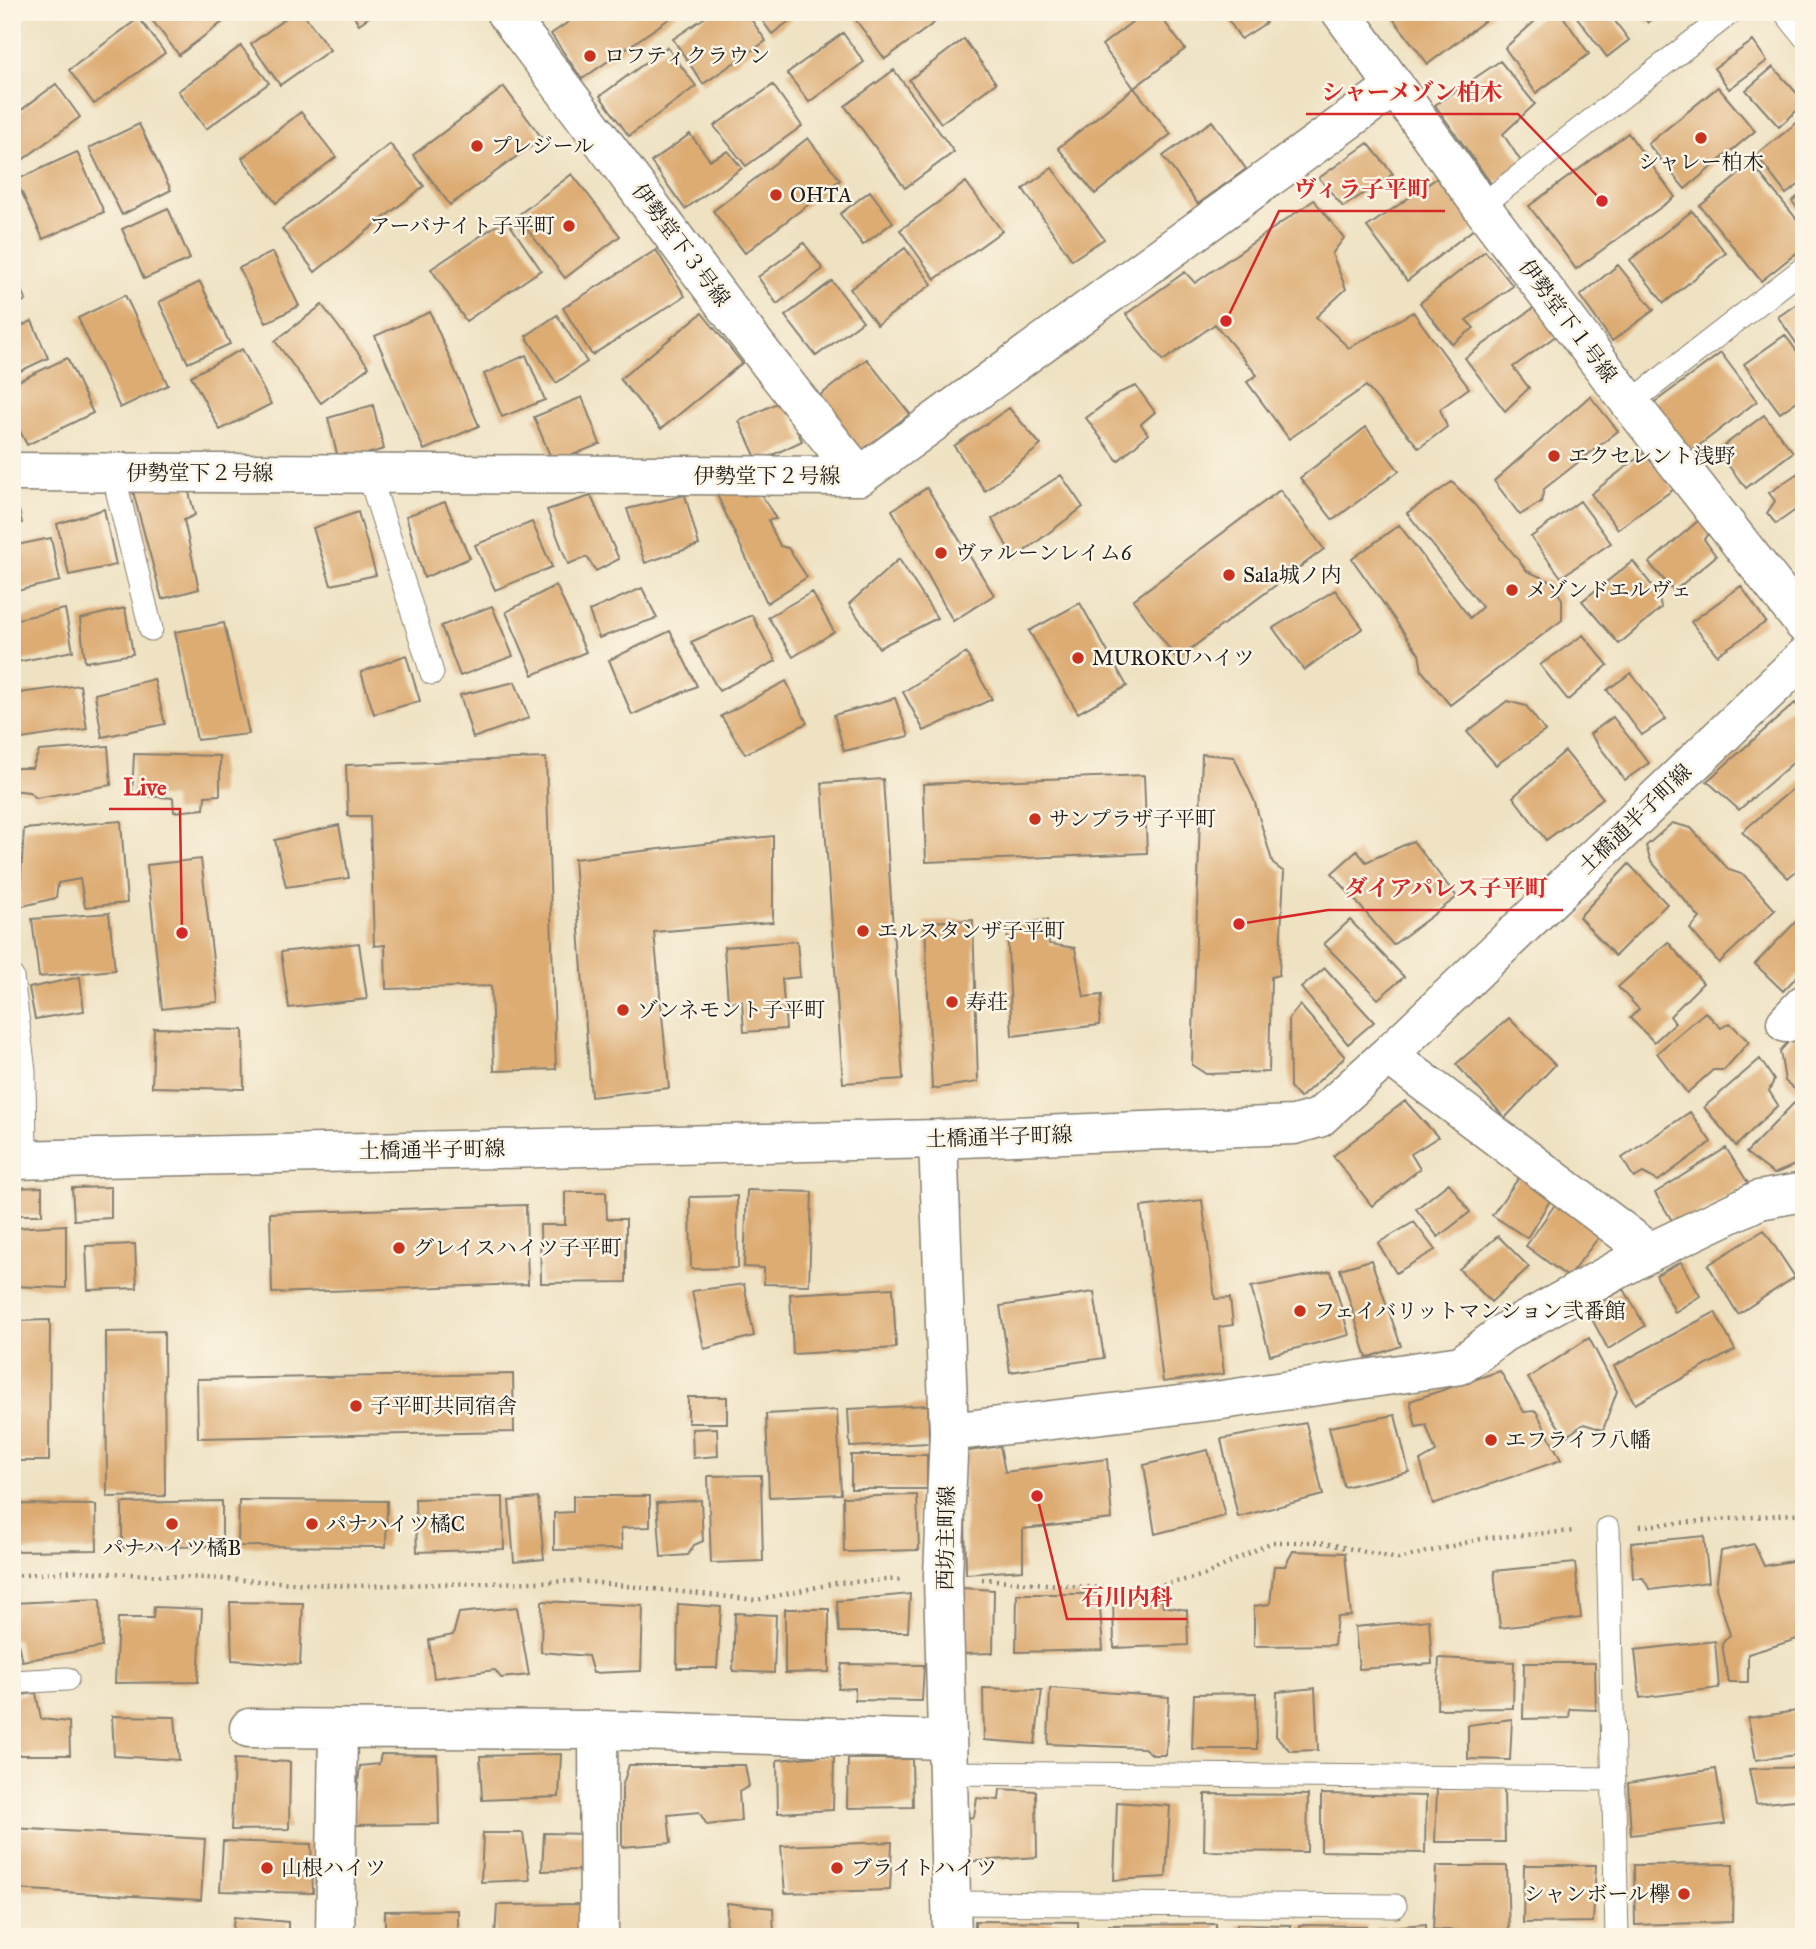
<svg xmlns="http://www.w3.org/2000/svg" width="1816" height="1949" viewBox="0 0 1816 1949" font-family="'IM FELL Great Primer','Noto Serif JP',serif">
<rect width="100%" height="100%" fill="#fcf5e5"/>
<filter id="ink" filterUnits="userSpaceOnUse"><feTurbulence type="fractalNoise" baseFrequency=".0143" numOctaves="2"/><feDisplacementMap in="SourceGraphic" scale="14" xChannelSelector="R" yChannelSelector="G"/><feConvolveMatrix kernelMatrix="1 2 1 2 8 2 1 2 1" color-interpolation-filters="sRGB"/></filter>
<filter id="wash" filterUnits="userSpaceOnUse"><feTurbulence type="fractalNoise" baseFrequency=".00686" numOctaves="4" result="noise"/><feDisplacementMap in="SourceGraphic" scale="28" xChannelSelector="R" yChannelSelector="G"/><feGaussianBlur stdDeviation="1.57" result="paint"/><feColorMatrix in="noise" values="0 0 0 0 0 0 0 0 0 0 0 0 0 0 0 0 0 1.4 0 .05"/><feComposite in="paint" operator="in"/></filter>
<g filter="url(#wash)">
<rect width="100%" height="100%" fill="#efe2c3"/>
<g id="blocks">
<path fill="#ddac73" d="M153,12h83l-57,43 -30,-39z
M294,12h8l28,38 -50,35 -29,-41z
M351,12h25l-17,12z
M583,12h96l-97,67 -31,-45z
M713,12h33l20,29 -63,43 -30,-45z
M756,12h45l-29,22z
M865,12h61l8,11 -49,36 -30,-40z
M1145,12h12l28,37 -51,39 -32,-43z
M1223,12h36l7,11 -25,16z
M1388,12h108l-68,52z
M1545,12h15l29,42 -53,39 -31,-45z
M1573,12h35l21,28 -22,17z
M1639,12h21l-12,11z
M139,18l26,35 -71,51 -25,-34z
M843,33l21,29 -55,40 -22,-29z
M964,39l32,44 -55,40 -32,-43z
M1753,41l14,20 -38,28 -15,-21z
M241,46l28,37 -63,46 -28,-38z
M667,47l29,39 -67,50 -29,-40z
M1500,61l35,43 -32,30 19,29 -30,22 -57,-80z
M1773,67l31,34v3l-25,23 -33,-37z
M894,70l60,82 -49,36 -60,-82z
M56,84l24,33 -59,44 -9,-13v-31z
M773,85l29,41 -56,40 -32,-40z
M504,87l38,51 -92,67 -37,-50z
M1718,87l37,44 -70,58 -37,-45z
M1134,88l37,46 -76,60 -37,-46z
M301,112l35,45 -60,46 -34,-45z
M1804,117v64l-18,13 -30,-39z
M1212,121l34,48 -48,35 -35,-48z
M139,124l32,66 -49,25 -33,-67z
M1628,133l47,64 -99,72 -47,-63z
M690,134l20,26 18,-9 14,17 -57,41 -34,-47z
M808,138l32,42 -95,73 -32,-42z
M1368,143l25,31 -50,33 -24,-29z
M390,144l34,42 -109,86 -33,-43z
M77,152l27,60 -61,27 -27,-59z
M1752,164l52,64v19l-43,34 -61,-75z
M1052,168l52,71 -32,21 -49,-71z
M572,174l48,62 -55,42 -48,-62z
M1437,178l38,50 -68,53 -40,-54z
M966,182l36,49 -67,48 -35,-49z
M870,191l23,31 -30,23 -23,-31z
M1804,192v25l-12,-16z
M1314,200l30,38 -12,16 14,35 -30,28 33,31 64,-36 56,76 -29,21 7,18 -28,21 -53,-62 -77,53 -42,-57 10,-7 -42,-51 -52,37 -37,-47 59,-42 10,11z
M168,208l22,51 -46,20 -22,-50z
M1692,211l34,42 -62,50 -34,-43z
M506,219l35,51 -75,51 -35,-52z
M804,243l19,26 -46,35 -19,-27z
M905,248l27,36 -55,41 -27,-36z
M656,250l29,46 -93,59 -29,-47z
M1485,251l28,35 -47,34 8,8 -22,16 -32,-41z
M273,252l26,54 -33,17 -27,-55z
M1618,265l36,45 -42,31 -32,-45z
M12,273l14,27 -14,7z
M832,281l31,40 -47,35 -31,-40z
M200,282l30,62 -42,19 -29,-61z
M125,295l43,90 -48,23 -42,-90z
M1804,299v55l-26,-37z
M322,305l47,62 -48,36 -46,-62z
M1536,306l21,29 -44,32 16,21 -24,23 -40,-53z
M430,312l49,114 -55,24 -49,-114z
M702,313l40,50 -81,66 -41,-50z
M557,315l30,47 -31,21 -30,-47z
M32,321l16,37 -36,17v-45z
M1785,335l19,26v35l-24,17 -36,-49z
M242,349l29,55 -51,26 -29,-54z
M1721,353l36,48 -69,53 -37,-49z
M526,355l19,45 -43,17 -18,-43z
M67,358l26,55 -66,32 -15,-30v-31z
M867,359l43,55 -50,38 -42,-55z
M1136,386l19,26 -14,12 7,10 -30,27 -32,-43 33,-25z
M1590,396l28,35 -74,58 -3,13 -21,13 -26,-34z
M582,397l18,47 -47,19 -19,-46z
M783,400l19,41 -44,21 -19,-41z
M373,405l11,44 -45,13 -11,-44z
M1009,408l32,37 -56,46 -31,-45z
M1764,415l29,37 -47,36 -29,-37z
M1366,427l33,44 -66,49 -33,-42z
M1644,453l30,36 -56,40 -27,-35z
M1804,469v35l-28,20 -9,-11 8,-12 -6,-8z
M1061,475l22,32 -69,52 -22,-40z
M12,482l10,41 -10,2z
M1452,482l22,22 53,67 23,10 12,18v21l-112,85 -28,-34 -3,-17 -67,-95 47,-34 71,93 12,-11 -75,-94z
M187,485l8,30 -11,5 15,69 -37,10 -30,-111z
M927,488l67,107 -41,26 -61,-111z
M758,489l18,30 -8,1 12,26 8,2 19,29 -40,26 -50,-108 23,-4 4,5z
M1280,490l44,59 -147,110 -44,-59z
M685,495l14,50 -54,18 -18,-54z
M591,496l28,63 -23,12 -9,-14 -19,7 -21,-54z
M1580,501l31,42 -50,34 -30,-40z
M445,502l25,56 -46,20 -18,-62z
M104,509l12,56 -47,10 -12,-51z
M358,512l18,63 -45,10 -18,-57z
M1699,520l10,13 -5,6 12,17 -42,35 -25,-28z
M532,522l20,45 -57,23 -20,-45z
M51,538l9,43 -48,11v-46z
M899,559l38,59 -58,30 -30,-44z
M1633,561l26,34 2,13 -42,36 -37,-43z
M556,585l30,67 -53,23 -27,-63z
M1741,586l25,36 -49,33 -26,-33z
M642,588l15,30 -58,20 -10,-27z
M1335,590l28,38 -59,42 -31,-42z
M812,592l22,40 -41,25 -25,-40z
M1080,603l47,83 -49,27 -49,-82z
M492,606l21,50 -53,20 -19,-50z
M125,608l8,46 -48,8 -5,-43z
M65,609l8,42 -61,12v-43z
M752,615l24,46 -57,30 -28,-49z
M224,623l25,111 -52,6 -22,-108z
M670,631l27,55 -65,29 -23,-55z
M1583,635l25,30 -40,35 -28,-35z
M966,653l26,46 -68,32 -21,-39z
M406,655l14,46 -46,13 -13,-42z
M1631,673l35,46 -24,16 -35,-45z
M154,679l11,45 -63,13 -7,-43z
M786,681l21,42 -62,31 -24,-38z
M515,682l14,36 -56,20 -13,-43z
M80,685l7,44 -65,10 -4,-15 -6,1v-31z
M895,698l14,38 -65,15 -10,-36z
M1507,701l19,5 19,25 -49,34 -29,-33z
M1795,703l9,11v39l-65,57 -32,-29z
M1613,717l36,46 -24,17 -35,-46z
M108,746l3,39 -75,13 -7,-6 -17,-2v-22h20l7,-17z
M1565,751l38,47 -57,42 -33,-43z
M134,754l86,2v39l-15,1 -1,13 -30,3 -1,-14 -41,-3z
M1202,754l32,3 20,43 19,64 11,8 -5,103 -8,2 -2,95 -63,2 -14,-9z
M546,758l10,311 -62,2 -3,-85 -105,3 -1,-44 -11,1 -4,-130h-22l-2,-51z
M1144,775l3,78 -221,9 -3,-78z
M883,779l20,300 -60,4 -21,-300z
M1804,779v85l-16,14 -46,-46z
M121,821l6,82 -42,4 -5,-28 -22,4 -2,15 -37,9 5,-78z
M1672,823l19,5 38,42 15,5 31,35 -56,53 -29,-34 10,-11 -49,-57 -5,-15z
M339,825l10,53 -63,9 -11,-47z
M773,836v86l-119,10 15,156 -78,9 -17,-238z
M1413,841l44,56 -64,48 -61,-72 25,-22 9,11z
M201,859l17,143 -56,7 -15,-144z
M1629,864l38,40 -52,52 -36,-39z
M109,913l6,57 -76,7 -7,-58z
M1804,913v56l-21,22 -28,-27z
M973,920l5,162 -46,7 -7,-167z
M1047,920l2,24 26,4 9,49 18,-2 -3,30 -87,11 -5,-110z
M1350,920l54,57 -26,22 -54,-55z
M797,941l3,36 -18,2 4,50 -42,3 -2,-31 -14,1 -4,-55z
M1668,942l35,41 -33,33 5,7 -21,19 -24,-24 9,-9 -21,-22z
M359,943l8,56 -78,9 -8,-56z
M1325,968l49,54 -26,22 -47,-56z
M80,977l4,34 -49,8 -6,-31z
M1300,1005l45,52 -45,41 -10,-11 -1,-69z
M1705,1012l16,16 9,-5 19,19 -25,28h-11l-26,23 -30,-40z
M1509,1018l46,47 -50,53 -49,-54z
M154,1028l89,2 1,59 -92,-2z
M1800,1029l4,4v64l-19,-16 -5,-30z
M1760,1059l14,21 -5,11 9,14 -42,41 -32,-39z
M1405,1101l33,36 -27,17 9,15 -48,37 -39,-50z
M1794,1103l10,11v47l-30,13 -28,-21z
M1690,1112l21,30 -53,39 -15,-8 -9,5 -12,-20z
M1726,1148l22,35 -72,44 -21,-34z
M1521,1175l30,24 -24,39 -35,-23z
M1449,1183l21,29 -32,25 -22,-28z
M42,1187v28h-30v-27z
M111,1187v31l-37,2 -2,-32z
M747,1190l65,2 -3,93 -45,-1v-16l-20,-1z
M565,1192h41l1,27h19v63l-85,1 -1,-58h25z
M737,1196l1,72 -47,1 -1,-72z
M1202,1200l13,99 15,-1 3,27 -14,2 5,47 -61,8 -22,-175z
M1556,1203l46,30 -34,44 -42,-31z
M526,1205l2,79 -256,9 -2,-80z
M1414,1222l21,28 -39,23 -18,-30z
M66,1225v63l-54,-2v-58z
M1764,1230l31,47 -57,37 -30,-49z
M1498,1236l31,31 -38,35 -32,-33z
M135,1244l2,44 -49,2 -2,-44z
M1371,1260l30,86 -34,12 -27,-89z
M1681,1262l19,34 -25,16 -19,-37z
M1331,1271l18,64 -79,20 -19,-68z
M744,1284l10,52 -50,13 -12,-58z
M893,1288l3,60 -103,6 -3,-60z
M1624,1289l21,37 -37,23 -21,-39z
M1094,1292l10,66 -94,14 -10,-66z
M1715,1312l20,38 -100,54 -21,-38z
M50,1320l-1,141h-37v-140z
M164,1331l1,165 -58,1 -1,-165z
M1589,1338l28,53 -14,39 -19,-6 -19,13 -37,-59z
M1500,1371l24,41 12,-1 25,49 -128,44 -13,-43 16,-9 -10,-27 -10,2 -6,-26z
M513,1374l1,58 -316,6 -1,-59z
M688,1397h39v26h-39z
M928,1405l1,38 -79,4 -2,-38z
M837,1410l4,84 -72,3 -3,-83z
M1395,1415l14,57 -65,15 -15,-60z
M1306,1423l17,72 -85,22 -17,-78z
M717,1428l1,28 -25,2 -1,-29z
M1000,1446l5,26 102,-13 5,60 -89,10v41l-57,4 -2,-122z
M1208,1450l17,66 -70,18 -11,-69z
M851,1455h76v34h-76z
M761,1475l2,86 -52,2 -3,-87z
M917,1495l2,55 -75,2 -1,-55z
M573,1496h77v31l-29,1 1,21 -68,1v-37l19,-1z
M503,1497l1,52 -87,3 -2,-53z
M538,1498l6,61 -30,3 -5,-61z
M239,1500l148,1 -1,46 -148,-1z
M701,1500l2,41 -9,4 -6,10 -27,2 -4,-54z
M222,1501v45l-100,2v-45z
M12,1504l84,1 1,45 -85,1z
M1704,1536l5,46 -59,8 -7,-12h-10l-2,-35z
M1754,1544l10,22 38,-7 2,78 -56,17v28h-20l-6,-39 8,-8 -14,-47 5,-37z
M1293,1551l52,2 6,63 -14,1 -3,28 -80,1v-40l16,-2 4,-38h11z
M1575,1563l6,55 -81,10 -6,-57z
M962,1588l32,2 -1,63 -31,1z
M1160,1592l3,14 24,4 1,35 -74,3 -1,-52z
M910,1594l-2,38h-69l-2,-31z
M1017,1594h82l4,56 -87,2z
M100,1599l2,48 -80,14 -5,-22h-5v-36z
M542,1601l101,5 -2,65 -48,2 -5,-17 -47,-4z
M230,1602l73,1 -3,62 -68,-5z
M678,1604l43,3 -4,61h-40z
M154,1607l48,2 -4,73 -83,1 3,-65h35z
M517,1607l12,68 -28,3 -6,-8 -61,8 -5,-38 24,-5 6,-22z
M785,1609h44v63l-44,1z
M735,1613l41,2 -2,58 -41,-2z
M1429,1620l3,44 -73,5 -4,-42z
M1715,1641l4,47 -79,10 -5,-48z
M1439,1658l75,4 -1,46 -76,1z
M1524,1663h71l1,47 -26,-1 -1,9 -46,1z
M842,1664l82,1 -2,36 -67,-1v-12l-17,1z
M983,1688l59,2 -7,54 -51,-4z
M1050,1688l119,9 -3,58h-13l-9,-7 -96,-4z
M1315,1688l3,62 -28,1 -14,-15 1,-44z
M36,1693l5,26 28,3 1,33h-58v-59z
M1256,1693l1,56h-65l2,-55z
M1804,1710v44l-48,6 -8,-42z
M112,1716l63,1 4,43 -65,-4z
M1512,1719l-2,41 -42,-1v-34z
M381,1754l56,1 2,69 -86,1 7,-59 19,-2z
M561,1754l-2,43 -77,3 -2,-44z
M834,1755l-1,55 -55,3 -1,-53z
M234,1759l56,3 -1,67 -58,1z
M848,1759h64l1,48 -66,1z
M629,1765h116l4,21 -10,6 2,29 -34,4 -8,-13 -31,3 3,28 -49,4v-60z
M1804,1767v32l-48,5 -7,-35z
M1716,1769l9,55 -94,11 -3,-52z
M1000,1789l36,2 1,66 -74,5 1,-44 10,-1 3,-19 22,2z
M1437,1789h67l1,53h-70z
M1205,1794l103,1 -1,57 -103,-1z
M1321,1794l105,2 -1,57 -104,-2z
M1117,1802l53,4 -4,71 -52,3z
M12,1828l193,11 -4,61 -189,-11z
M483,1833h40l7,47 -49,2z
M544,1833l43,1 -1,36 -44,1z
M223,1841l88,3 2,49 -93,-2z
M892,1842l-2,48 -105,3 -4,-47z
M1733,1864l-1,58 -97,3 -1,-60z
M1524,1865h72l-3,57 -70,1z
M1436,1866h71l2,68 -76,-5z
M727,1903l46,5 1,29h-48z
M586,1904l1,33h-92l2,-32z
M458,1910v27h-73v-26z
M234,1917l54,5v15h-56z
M975,1921l103,1v15h-103z
M1216,1924v13h-109l2,-12z
M1237,1924l54,1v12h-55z
M1426,1924v13h-50v-9z
M1299,1925l67,1v11h-67z"/>
</g>
</g>
<g filter="url(#ink)">
<use href="#blocks" fill-opacity="0" stroke="#867f70" stroke-width="2"/>
<g fill="none" stroke-linecap="round" stroke-linejoin="round">
<g stroke="#867f70" stroke-width="25">
<path id="service" d="M1785,12l19,24
M1481,206l250,-194
M1630,403l174,-135
M113,473l38,156
M369,474l63,199
M12,977l12,94 1,89
M1608,1529l9,408
M12,1682l55,-3
M948,1773l666,6
M951,1903l444,3"/>
</g>
<g stroke="#867f70" stroke-width="41">
<path id="minor" d="M505,12c119,154 230,314 355,464
M1341,12l140,194 149,197 174,221
M12,472l848,4 535,-390
M1786,1023l18,-19
M1388,1055l262,197
M938,1139l11,293 -6,144 9,361
M12,1160l926,-21 356,-14 25,-7 69,-63 416,-398
M949,1432l273,-32 239,-35 42,-32 147,-81 109,-52 45,-8
M249,1728l349,2 349,10
M598,1730l1,207
M335,1937l3,-208"/>
</g>
<g stroke="#867f70" stroke-width="41">
<path id="tertiary" d="M1796,665l8,3"/>
</g>
<path stroke="#867f70" stroke-width="4.5" stroke-dasharray="2 5" stroke-linecap="butt" d="M1640,1526l164,-13
M12,1576l63,-5 276,15 229,-5 177,19 79,-17 68,-4
M982,1579l156,12 67,-16 67,-33h48l78,17 87,-21 90,-7"/>
<use href="#service" stroke="#fff" stroke-width="23"/>
<use href="#minor" stroke="#fff" stroke-width="38"/>
<use href="#tertiary" stroke="#fff" stroke-width="38"/>
</g>
</g>
<g fill="#c8321e" stroke="#fcf5e5" stroke-width="2.5">
<circle cx="590" cy="56" r="7"/>
<circle cx="1701" cy="138" r="7"/>
<circle cx="477" cy="146" r="7"/>
<circle cx="776" cy="195" r="7"/>
<circle cx="569" cy="226" r="7"/>
<circle cx="1554" cy="456" r="7"/>
<circle cx="941" cy="553" r="7"/>
<circle cx="1229" cy="575" r="7"/>
<circle cx="1512" cy="590" r="7"/>
<circle cx="1078" cy="658" r="7"/>
<circle cx="1035" cy="819" r="7"/>
<circle cx="863" cy="931" r="7"/>
<circle cx="952" cy="1002" r="7"/>
<circle cx="623" cy="1010" r="7"/>
<circle cx="399" cy="1248" r="7"/>
<circle cx="1300" cy="1311" r="7"/>
<circle cx="356" cy="1406" r="7"/>
<circle cx="1491" cy="1440" r="7"/>
<circle cx="172" cy="1524" r="7"/>
<circle cx="312" cy="1524" r="7"/>
<circle cx="267" cy="1868" r="7"/>
<circle cx="837" cy="1868" r="7"/>
<circle cx="1684" cy="1894" r="7"/>
</g>
<g text-anchor="middle" stroke-width="5" stroke-linejoin="round" paint-order="stroke">
<g font-size="21" fill="#1c1c1c" stroke="#fcf5e5" text-anchor="start">
<text x="604" y="63">ロフティクラウン</text>
<text x="491" y="153">プレジール</text>
<text x="1701" y="169" text-anchor="middle">シャレー柏木</text>
<text x="790" y="202">OHTA</text>
<text x="555" y="233" text-anchor="end">アーバナイト子平町</text>
<text x="1568" y="463">エクセレント浅野</text>
<text x="955" y="560">ヴァルーンレイム6</text>
<text x="1243" y="582">Sala城ノ内</text>
<text x="1526" y="597">メゾンドエルヴェ</text>
<text x="1092" y="665">MUROKUハイツ</text>
<text x="1049" y="826">サンプラザ子平町</text>
<text x="877" y="938">エルスタンザ子平町</text>
<text x="966" y="1009">寿荘</text>
<text x="637" y="1017">ゾンネモント子平町</text>
<text x="413" y="1255">グレイスハイツ子平町</text>
<text x="1314" y="1318">フェイバリットマンション弐番館</text>
<text x="370" y="1413">子平町共同宿舎</text>
<text x="1505" y="1447">エフライフ八幡</text>
<text x="326" y="1531">パナハイツ橘C</text>
<text x="172" y="1555" text-anchor="middle">パナハイツ橘B</text>
<text x="281" y="1875">山根ハイツ</text>
<text x="851" y="1875">ブライトハイツ</text>
<text x="1670" y="1901" text-anchor="end">シャンボール欅</text>
</g>
<g font-size="21" fill="#1c1c1c" stroke="#fcf5e5">
<text transform="translate(681 245) rotate(53)" y="7">伊勢堂下３号線</text>
<text transform="translate(1568 321) rotate(53)" y="7">伊勢堂下１号線</text>
<text x="200" y="480">伊勢堂下２号線</text>
<text x="767" y="483">伊勢堂下２号線</text>
<text transform="translate(1635 819) rotate(-44)" y="7">土橋通半子町線</text>
<text transform="translate(999 1137) rotate(-2)" y="7">土橋通半子町線</text>
<text transform="translate(432 1150) rotate(-1)" y="7">土橋通半子町線</text>
<text transform="translate(946 1538) rotate(-89)" y="7">西坊主町線</text>
</g>
</g>
<path fill="none" stroke="#d62828" stroke-width="2.5" d="M1602 201L1518 114H1306M1226 321L1279 211H1445M182 933L180 809H109M1239 924L1328 910H1563M1037 1496L1067 1619H1187"/>
<g fill="#d62828" stroke="#fcf5e5" stroke-width="2.5">
<circle cx="1602" cy="201" r="7"/>
<circle cx="1226" cy="321" r="7"/>
<circle cx="182" cy="933" r="7"/>
<circle cx="1239" cy="924" r="7"/>
<circle cx="1037" cy="1496" r="7"/>
</g>
<g font-size="23" text-anchor="middle" font-weight="bold" fill="#d62828" stroke="#fcf5e5" stroke-width="5" stroke-linejoin="round" paint-order="stroke">
<text x="1412" y="100">シャーメゾン柏木</text>
<text x="1362" y="197">ヴィラ子平町</text>
<text x="145" y="795">Live</text>
<text x="1446" y="896">ダイアパレス子平町</text>
<text x="1127" y="1605">石川内科</text>
</g>
<rect width="1816" height="1949" fill="none" stroke="#fcf5e5" stroke-width="42"/>
</svg>
